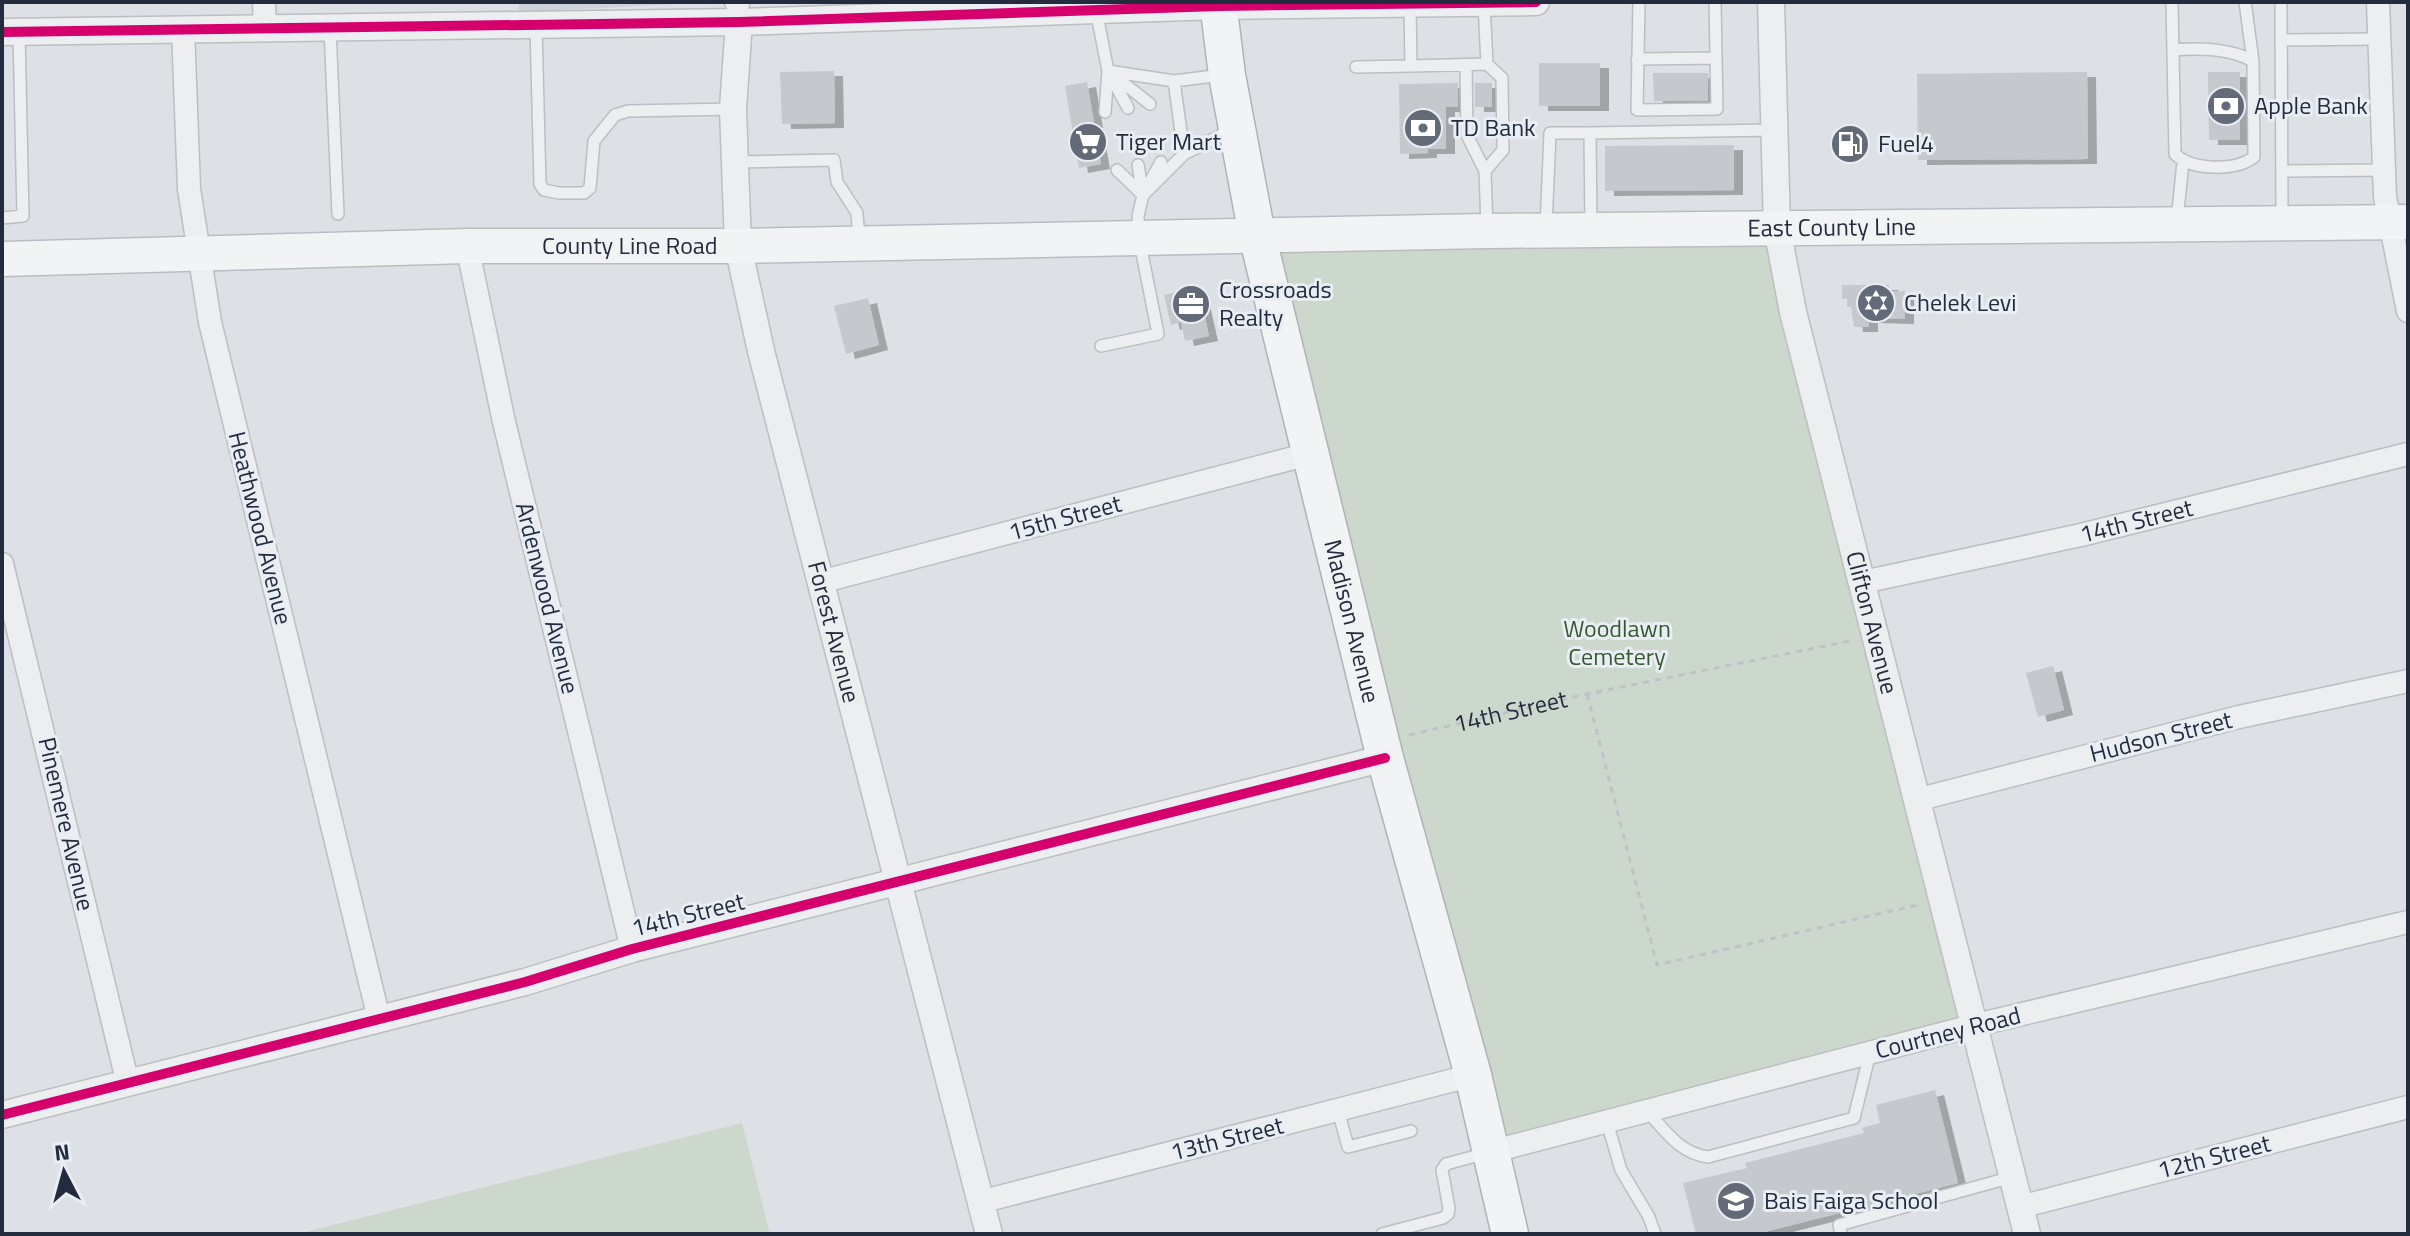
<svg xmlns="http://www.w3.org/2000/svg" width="2410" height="1236" viewBox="0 0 2410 1236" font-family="'Titillium Web',sans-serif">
<defs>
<filter id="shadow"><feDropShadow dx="9" dy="5" stdDeviation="0" flood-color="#0004"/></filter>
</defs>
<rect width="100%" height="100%" fill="#dde0e4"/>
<path fill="#ced3db" d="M519,2h202l-202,10z"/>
<path fill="#cdd8cd" d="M1777,228l195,798 -482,126 -233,-917z
M742,1123l28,111h-473z"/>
<path fill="#c5c8cc" filter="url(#shadow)" d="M1539,63h61v43h-61z
M834,71l1,52 -53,1 -2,-52z
M2087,72l1,87 -170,1 -1,-86z
M2208,72h32v68h-31z
M1653,73h55v28h-54z
M1087,82l14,82 -22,4 -14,-82z
M1458,83v24h-12v42h-18v4l-28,1 -1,-70z
M1475,83h17v24h-17z
M1734,145v45l-129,1v-45z
M1842,285h47v6h16v28l-36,-1v9h-15l-3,-20h-4v-8h-5z
M1198,287l11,49 -24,5 -4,-19 -10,3 -7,-30z
M868,298l11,47 -33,9 -12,-48z
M2053,666l11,44 -26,7 -12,-44z
M1935,1090l23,93 -202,51h-60l-13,-51 64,-15 -2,-5 119,-30 -2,-5 18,-5 -4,-18z"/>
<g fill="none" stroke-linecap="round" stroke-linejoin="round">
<g stroke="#bbbec2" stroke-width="14">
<path id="service" d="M730,2l9,19
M1639,2l-2,108 80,-1 -2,-107
M2172,2l3,152c17,17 61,17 79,3l-1,-96 -8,-59
M2281,2l1,217
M1484,4l3,60
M1096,10l12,61 -3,41
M739,21l5,-19
M536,26l4,158 4,6 15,3h25l6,-5 4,-47 21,-26 13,-4 105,-2
M330,29l8,185
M2281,40l96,-1
M2173,50c27,-2 56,-2 80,11
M1637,59l79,-1
M1466,65l1,70 18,36 2,56
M1411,66l76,-2 15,14 1,72 -18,21
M1356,67l55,-1 -1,-61
M1108,71l66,10 48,-6
M1108,71l42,33
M1110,75l18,33
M1174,81l10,73
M1590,133l184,-3
M735,162l99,-2 3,22 20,31 2,28
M1117,170l26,25 18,-33
M2282,171l102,-1
M1143,195l41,-41 49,-25
M2,218l21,-2 -4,-184
M2177,221l6,-59
M1546,227l4,-94h40l1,93
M1101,346l57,-12 -19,-96 -1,-22 5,-21 -5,-30
M1338,1110l10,37 63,-16
M1648,1112c18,20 32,41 60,45l146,-39 16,-65
M1607,1122l14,48 28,47 6,17
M1382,1234l61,-16 5,-4 1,-6 -7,-38 4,-6 41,-11
M1841,1234l-2,-9 173,-48"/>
</g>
<g stroke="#bbbec2" stroke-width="25">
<g id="minor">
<path d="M264,2l1,26"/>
<path d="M2378,2l7,195 23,114"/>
<path d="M183,29l6,160 21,133 169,697"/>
<path d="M467,246l37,176 128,527"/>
<path d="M2,564l126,520"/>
<path d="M820,582l489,-128"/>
<path id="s2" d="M1863,582l218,-47 327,-81"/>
<path d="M1916,800l323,-83 169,-36"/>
<path d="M1490,1152l482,-126 436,-104"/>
<path d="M980,1202l493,-127"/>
<path d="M2020,1207l388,-100"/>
</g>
</g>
<g stroke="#bbbec2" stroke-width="29">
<g id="tertiary">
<path id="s3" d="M1771,2l6,226 16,84 234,922"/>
<path id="s4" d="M739,22l-6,87 5,137 23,105 228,883"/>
<path d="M2,32l737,-10 479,-16 318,-4"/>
<path d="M2,1115l523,-133 107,-33 753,-191"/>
</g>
</g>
<g stroke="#b9bdc2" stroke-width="37">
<g id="primary">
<path id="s5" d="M2,259l465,-13h271l749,-15 921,-9"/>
</g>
</g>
<g stroke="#afb3b8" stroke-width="39">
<g id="trunk">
<path id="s6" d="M1218,2l9,73 30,160 128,523 88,317 37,159"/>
</g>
</g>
<g stroke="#bfc1c7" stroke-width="3" stroke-dasharray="6 6" stroke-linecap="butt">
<path d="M1587,694l70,271 265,-61"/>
<path id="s1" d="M1409,735l178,-41 268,-54"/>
</g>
<use href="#service" stroke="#edeef0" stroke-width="11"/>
<use href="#minor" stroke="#edeef0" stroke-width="22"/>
<use href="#tertiary" stroke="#edeef0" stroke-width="26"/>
<use href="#primary" stroke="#f2f3f4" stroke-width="34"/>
<use href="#trunk" stroke="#f2f3f4" stroke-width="36"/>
<g stroke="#e9eef4" stroke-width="15">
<path id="cycleway" d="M2,32l737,-10 479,-16 318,-4
M2,1115l523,-133 107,-33 753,-191"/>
</g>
<use href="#cycleway" stroke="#d6006c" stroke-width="10"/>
</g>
<defs>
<g id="bank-disc" transform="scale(2)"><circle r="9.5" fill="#646b78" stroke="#e9eef4"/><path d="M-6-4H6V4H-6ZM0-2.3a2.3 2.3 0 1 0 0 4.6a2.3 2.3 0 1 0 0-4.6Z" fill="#fff"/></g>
<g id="supermarket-disc" transform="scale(2)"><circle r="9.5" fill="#646b78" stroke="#e9eef4"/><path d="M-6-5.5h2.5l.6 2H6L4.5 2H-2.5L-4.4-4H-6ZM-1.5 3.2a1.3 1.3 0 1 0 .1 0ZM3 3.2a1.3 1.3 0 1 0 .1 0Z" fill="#fff"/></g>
<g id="fuel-disc" transform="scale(2)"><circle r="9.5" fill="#646b78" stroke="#e9eef4"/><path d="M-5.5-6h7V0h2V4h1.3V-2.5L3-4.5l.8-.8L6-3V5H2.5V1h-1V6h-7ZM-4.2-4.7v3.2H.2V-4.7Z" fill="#fff"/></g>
<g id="synagogue-disc" transform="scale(2)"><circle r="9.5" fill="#646b78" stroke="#e9eef4"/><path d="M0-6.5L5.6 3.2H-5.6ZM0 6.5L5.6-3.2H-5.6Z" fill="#fff"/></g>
<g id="office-disc" transform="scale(2)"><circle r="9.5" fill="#646b78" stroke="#e9eef4"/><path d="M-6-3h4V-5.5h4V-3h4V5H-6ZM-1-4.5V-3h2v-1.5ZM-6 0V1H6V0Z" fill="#fff"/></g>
<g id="school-disc" transform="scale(2)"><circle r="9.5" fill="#646b78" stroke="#e9eef4"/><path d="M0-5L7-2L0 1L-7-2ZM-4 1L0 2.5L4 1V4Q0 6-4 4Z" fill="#fff"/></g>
</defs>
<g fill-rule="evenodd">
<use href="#bank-disc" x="2226" y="106"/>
<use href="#bank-disc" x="1423" y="128"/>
<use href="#supermarket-disc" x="1088" y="142"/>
<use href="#fuel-disc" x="1850" y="144"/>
<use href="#synagogue-disc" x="1876" y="303"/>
<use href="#office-disc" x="1191" y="304"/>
<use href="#school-disc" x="1736" y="1201"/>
</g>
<g text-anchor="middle" stroke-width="6" stroke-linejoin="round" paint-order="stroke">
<g font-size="24" fill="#232c3e" stroke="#e9eef4" text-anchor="start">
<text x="2254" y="114">Apple Bank</text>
<text x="1451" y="136">TD Bank</text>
<text x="1116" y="150">Tiger Mart</text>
<text x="1878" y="152">Fuel4</text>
<text x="1219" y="298">Crossroads<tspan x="1219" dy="28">Realty</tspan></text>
<text x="1904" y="311">Chelek Levi</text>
<text x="1764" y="1209">Bais Faiga School</text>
</g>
<g font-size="24" fill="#232c3e" stroke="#e9eef4">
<text dy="8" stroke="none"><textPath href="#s5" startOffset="1830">East County Line</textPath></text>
<text dy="8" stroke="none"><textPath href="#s5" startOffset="628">County Line Road</textPath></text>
<text transform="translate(1065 518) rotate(-15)" y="8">15th Street</text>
<text dy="8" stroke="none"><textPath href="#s2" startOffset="280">14th Street</textPath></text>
<text transform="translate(260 528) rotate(76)" y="8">Heathwood Avenue</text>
<text transform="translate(547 598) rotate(76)" y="8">Ardenwood Avenue</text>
<text dy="8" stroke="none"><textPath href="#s6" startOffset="634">Madison Avenue</textPath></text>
<text dy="8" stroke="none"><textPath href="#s3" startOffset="632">Clifton Avenue</textPath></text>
<text dy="8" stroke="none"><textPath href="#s4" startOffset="622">Forest Avenue</textPath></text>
<text dy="8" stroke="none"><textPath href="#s1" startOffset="104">14th Street</textPath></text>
<text transform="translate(2161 737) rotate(-14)" y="8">Hudson Street</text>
<text transform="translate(66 824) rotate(77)" y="8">Pinemere Avenue</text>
<text transform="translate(688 915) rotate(-14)" y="8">14th Street</text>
<text transform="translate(1948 1033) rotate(-14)" y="8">Courtney Road</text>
<text transform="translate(1227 1139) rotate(-14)" y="8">13th Street</text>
<text transform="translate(2214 1157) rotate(-14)" y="8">12th Street</text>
</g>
<g font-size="24" fill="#365a2f" stroke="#e9eef4">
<text x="1617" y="637">Woodlawn<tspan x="1617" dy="28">Cemetery</tspan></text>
</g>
</g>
<rect width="2410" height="1236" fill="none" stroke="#232c3e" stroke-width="8"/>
<g transform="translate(64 1172) rotate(354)" stroke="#e9eef4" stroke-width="6" paint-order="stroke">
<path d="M0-6L14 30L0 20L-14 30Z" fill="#232c3e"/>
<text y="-12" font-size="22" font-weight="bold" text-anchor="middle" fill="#232c3e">N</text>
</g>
</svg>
